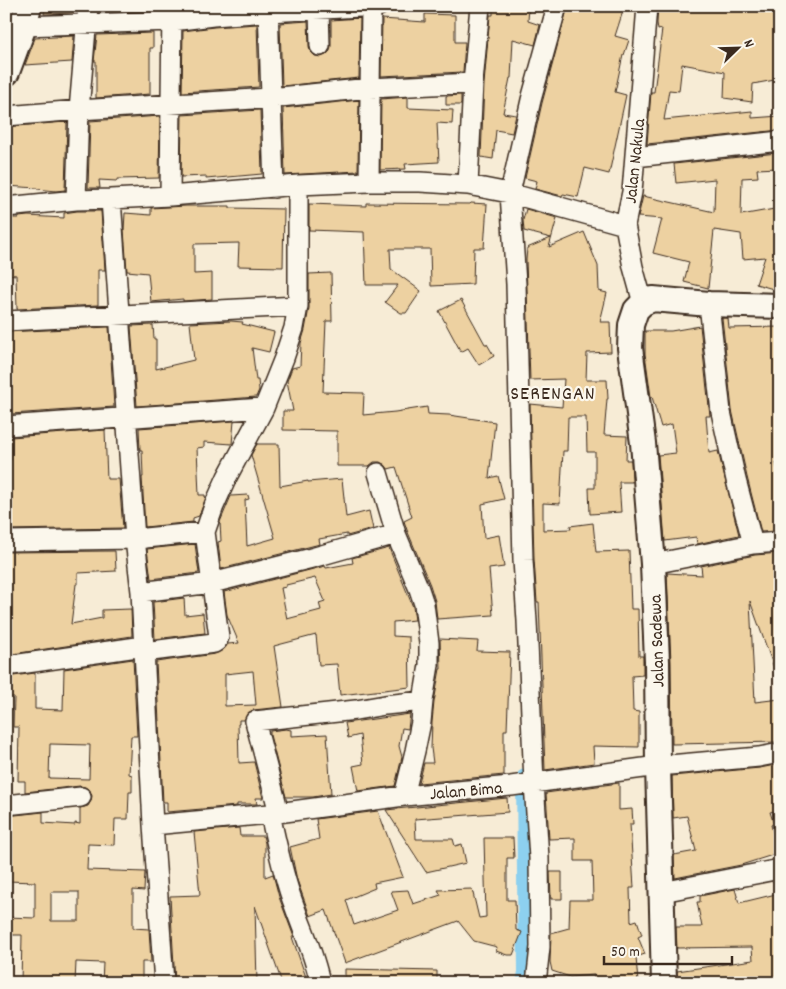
<svg xmlns="http://www.w3.org/2000/svg" width="786" height="989" viewBox="0 0 786 989" font-family="Dekko,sans-serif">
<rect width="100%" height="100%" fill="#f7ecd6"/>
<filter id="ink" filterUnits="userSpaceOnUse"><feTurbulence type="fractalNoise" baseFrequency=".02" numOctaves="2"/><feDisplacementMap in="SourceGraphic" scale="10" xChannelSelector="R" yChannelSelector="G"/><feConvolveMatrix kernelMatrix="1 2 1 2 8 2 1 2 1" color-interpolation-filters="sRGB"/></filter>
<g filter="url(#ink)">
<g fill="none" stroke-linecap="round" stroke-linejoin="round">
<path stroke="#8dd0ef" stroke-width="18" d="M525,983l2,-11 -2,-194"/>
</g>
<path fill="#edd1a1" stroke="#3b2a1e" fill-rule="evenodd" d="M45,6h32l-1,7 -32,1z
M99,6h54v4l-54,2z
M493,6h36l-1,15 12,4 -5,20 -22,-6 -2,39h-1l-7,35 13,2 -4,18 -16,-3 -3,29 -12,-2 3,-73 6,-69h3z
M568,6h40l15,5 -8,25 14,4 -5,15h-1l-8,37 11,3 -17,79 -24,-6 -7,29 -15,-3 -1,2 -27,-7 2,-8 -12,-3 17,-75z
M658,6h122v73l-27,5 -1,18 -28,-4 1,-26 -43,-8 -3,27 -10,-1 -5,30 88,-9v7l28,-2v14l-133,14 4,-52h3l8,-63 -4,1 -1,-7z
M425,14l30,1v27h10l-2,30 -82,4 1,-57 43,3z
M360,18l-1,60 -77,8 -2,-63 28,-2 1,25 1,5 5,5 6,1 5,-2 4,-4 1,-5v-26z
M257,24l2,63 -77,5 1,-61 31,-4z
M153,33v15h-3v46l-54,4v-37h-2l3,-26z
M74,36l-2,26 -47,3 10,-27z
M461,95v10h-15v-9z
M408,97v11l45,2 -1,14 -15,-1 2,39 -34,2 1,5 -26,1 1,-71z
M359,100l-1,71 -73,4 -2,-67z
M260,110l2,64 -56,5v-3l-25,1 1,-62z
M160,116l-1,62 -42,1v2l-18,-1 1,8h-12l2,-67z
M65,122l2,1 -2,67 -9,1 -19,-2v-1l-31,-2v-59z
M777,153l1,15 -21,1 1,8 -16,1 -1,37 39,-7v83l-24,-7 9,-27 -22,2 -2,-25 -27,-4 -6,58 -24,-6 5,-20 -36,-9 9,-34 -24,-2 5,-21 71,16 1,-33 -39,4 -2,-19z
M366,203l104,1 1,-1 16,1 -3,44h-10l-1,36 -42,2 -1,-37h-40l1,20 30,22 -15,22h-5l-16,-11 13,-17h-32l-2,-53 -55,-2v-26l57,2z
M186,206h44v2l54,1 -1,58 -45,-1 1,-23 -45,1v30l18,-1v26l-29,2v-2l-32,3 -3,-29 -21,-2 -3,-41 1,-17 26,2v-7z
M526,209l31,9 -8,29 35,-15 14,34 1,25 8,2 -7,29h10l1,30 -24,1 -1,27h21l1,19h-1l-3,36 23,1 -1,24h5l1,22h-13l2,30 -31,2 -1,-26h6v-36h-8l-1,-35h-18l-1,34h-4l-3,53 -17,-1v27l28,-1 -1,-3 23,-3 3,29 33,-1 2,58h7l1,47h4v19l-11,1 1,35 6,1v35l-46,-1 1,17 -49,7 -6,-168h-2l-3,-43 -4,-155 32,3 2,-28 -34,1 -4,-120 1,-12 24,-10 -27,-7 -1,-11z
M77,211h24l4,59h-7v35l-81,4 -1,-34 -10,-1v-56h13v-1l9,-1 36,2v-5z
M331,273l1,48h-6l-3,71 41,1 -1,22 32,-3 32,-5 1,7 21,1 46,7 -6,56 9,-2 6,23 -22,5 2,34 15,-3 5,32 -15,2 4,46 -56,4 -2,-18 -5,-16 -23,-55 -3,-9 8,-4 -16,-50 -8,2 -3,-4 -5,-3h-6l-5,4h-32v-35l-54,-1v-19h10l-6,-30 5,-13 8,-2 1,-23 4,-13 4,-22v-34z
M461,300l24,44h2l7,12 -15,9 -11,-17 -7,4 -22,-41z
M722,318h6l1,10 51,-1v135l-4,1 4,17v32h-4v19l-15,1 -14,-55 -15,-67z
M231,321l12,1 -1,2 32,8 -5,20 -17,-4 4,32h2l1,10 -3,7 -119,9 -6,-80 22,-1 1,14h2v30l38,-9 -4,-37z
M700,326l10,90h-4l3,37 9,-2 21,84 -42,9 -1,-7 -31,4 -7,-86 18,-2 -4,-29 -11,3 -9,-30h-1l-6,-43v-23h26z
M109,327l5,80 -103,7v-1h-5v-81z
M234,421l-2,23 -28,-2v5l-7,1 2,47h6v2h1l-7,19 -6,2v4l-48,5 -3,-50h1l-1,-27h-2l-1,-22z
M105,430l2,49h12l4,49 -117,2v-69l5,-1v-23z
M257,444h22l1,42 28,-5v1l34,-3 4,38 23,-6 4,18 -26,7v-2l-28,5 1,5 -99,25 -3,-27 3,-1 -1,-19 11,-26 17,-1 1,4 -4,1 2,46 28,-8 -24,-83z
M195,544l4,29 -48,6 -4,-30z
M389,548l24,59 2,13 -22,2v14l16,1 1,50 -70,8 -3,-31 -18,1 -3,-30 -42,11 9,61 -30,3 -5,3 -4,7h-5v4h-1l1,39 15,-1 9,36h-7l1,6h-20v2l-70,6v-10h-4l-7,-140 59,-8 8,-4 5,-6 11,-1 -12,-28 -3,-23 101,-26 1,2 27,-5 -1,-5zM315,578l10,23 -6,2 2,7 -34,9 -6,-31 5,-1v-2zM253,671l3,34 -31,1v-32z
M115,551l1,20 -38,2v11h-2l-5,40 31,-6v-8l29,-1 1,27 -126,19v-70l2,-15h-2v-18z
M780,553v125l-2,1 -28,-78 5,101 25,-3v43l-108,2 -1,-82 -4,-89 35,2 -1,-9 54,-11z
M184,598l1,17 18,-2 2,20 -50,6 -2,-37z
M440,639l38,2 -1,10 33,1 -3,78h-3v45l-85,8 5,-20h9l-2,-15 1,-26 2,-20 6,-33h1z
M133,659l4,77h-6l-2,38 3,1v17h-3l-1,27h-13l-1,26 -26,-1 -1,26 58,2 -1,19 -11,-1v38l16,1 2,33h-9v21h-40l1,-20 -27,-1 -1,21h-54l1,-48h-16v-18l29,1v-36l-28,-1 -1,-65 37,-4v11l32,2v-2l5,1v-16l8,-2 3,-5 1,-5 -2,-6 -5,-3 -5,-1 -55,6v-11h-7l1,-54h-6l1,-30h-8v-20l29,-4v36l28,1 1,-41zM50,744l40,1 -1,34 -40,-1zM51,892h28v29h-28z
M410,714l-2,15 -6,-1 -3,18 3,11 -7,29 -37,5 -5,-25 10,-2 -3,-29 -12,3 -3,-15z
M286,729l5,1v6l36,-2 4,60 -18,3h-27l-16,-62v-4z
M780,764v46l-10,2 4,12 -3,1 8,28 -38,12 -66,13 -1,-23 22,-4 -9,-35 -14,2 -1,-42 88,-8z
M619,783v27l13,-1 1,15h-3l4,64h-4l1,34 6,-2 5,15 -4,2 7,17 -9,3 2,26h-44v-8l-24,2 -18,-6 -2,-9 1,-29 18,-5 1,-28h23l-1,-39h-17v-23l-26,1 -3,-46z
M507,798l1,14 -93,7 1,20h37l2,7 7,-2 4,19 -40,9 -40,-62z
M378,811l25,66 -29,6 1,5 -29,12 8,25 44,-15 -7,-19 17,-1 5,14 28,-9 -3,-5 34,-1 7,29 7,-1 -2,-79h29l1,20h-7v42h8l1,30 6,2 -9,23h-6l-11,-4 1,-4 -23,-6 -16,-20 -113,42 -19,-53 -16,6 -13,-36 -7,-33 29,-8 -3,-20z
M239,828l1,8h23l2,7v34l8,-3 6,23 15,40h-2l16,46h-26l-27,-77 2,77h-82l-5,-87 30,-1 -6,-63z
M550,872h12v27h-11z
M735,889l4,14 41,-10v90h-41l-1,-5 -30,5h-30l-1,-12 76,-11 -1,-13 -75,1 -1,-21h26l-5,-25h3v-6z
M345,969l92,2v12h-92z"/>
<g fill="none" stroke-linecap="round" stroke-linejoin="round">
<g stroke="#3b2a1e" stroke-width="22">
<path id="minor" d="M268,6l6,182
M319,9l1,37
M23,26l149,-5 41,-5 55,-4 111,-6
M6,116l73,-6 191,-12 100,-10 103,-5
M635,157l145,-16
M369,182l2,-176
M468,185l5,-102 7,-77
M170,196l2,-190
M111,199l24,340 6,53 12,233 11,158
M76,200l3,-90 9,-104
M6,207l70,-7 35,-1 59,-3 128,-11 71,-3h51l48,3 41,8 116,32
M643,303l-10,-36 -8,-42 7,-33 15,-186
M709,304l12,108 15,68 17,64
M6,321l292,-15
M6,426l258,-18
M378,473l18,61 23,55 5,15 5,39v22l-6,36 -2,21 -6,29 -11,45
M6,541l129,-2 70,-7
M653,564l100,-20 27,-2
M141,592l71,-9 96,-24 88,-25
M144,652l70,-9 3,-2 2,-4 -14,-105 9,-26 13,-29 37,-69 20,-50 10,-30 4,-22v-121
M6,666l138,-20
M6,805l75,-8
M279,813l-24,-92 101,-11 29,-5 38,-4
M270,814c7,31 13,62 24,91 9,26 21,51 26,78
M153,825l117,-11 134,-18 107,-10 147,-20 101,-9 21,-4
M662,892l118,-23
M536,983l4,-36 -1,-89 -5,-75 -7,-162 -4,-61 -7,-276 -6,-91 21,-93 26,-94"/>
</g>
<g stroke="#3b2a1e" stroke-width="28">
<path id="tertiary" d="M664,983l-6,-217 -1,-104 -4,-98 -10,-121 -13,-95 1,-23 5,-15 7,-7 10,-4 56,5 71,2"/>
</g>
<g stroke="#3b2a1e" stroke-width="30">
<path id="secondary" d="M6,72l17,-46 5,-20"/>
</g>
<use href="#minor" stroke="#fbf7ec" stroke-width="19"/>
<use href="#tertiary" stroke="#fbf7ec" stroke-width="24"/>
<use href="#secondary" stroke="#fbf7ec" stroke-width="26"/>
</g>
</g>
<g text-anchor="middle" stroke-width="4.5" stroke-linejoin="round" paint-order="stroke">
<g font-size="18" fill="#3b2a1e" stroke="#fbf7ec">
<text transform="translate(634 161) rotate(-84)" y="6">Jalan Nakula</text>
<text transform="translate(656 641) rotate(-92)" y="6">Jalan Sadewa</text>
<text transform="translate(466 790) rotate(-5)" y="6">Jalan Bima</text>
</g>
<g font-size="20" letter-spacing="1" fill="#3b2a1e" stroke="#fbf7ec">
<text x="553" y="399">SERENGAN</text>
</g>
</g>
<rect width="786" height="989" fill="none" stroke="#fbf7ec" stroke-width="25"/>
<rect x="12" y="12" width="761" height="964" fill="none" stroke="#3b2a1e" stroke-width="2" filter="url(#ink)"/>
<g transform="translate(738 48) rotate(67)" stroke="#fbf7ec" stroke-width="4" paint-order="stroke">
<path d="M0-4L9 19L0 12L-9 19Z" fill="#3b2a1e"/>
<text y="-8" font-size="14" font-weight="bold" text-anchor="middle" fill="#3b2a1e">N</text>
</g>
<path d="M604 956v8h128v-8" fill="none" stroke="#3b2a1e" stroke-width="2.5"/>
<text x="611" y="956" font-size="15" fill="#3b2a1e" stroke="#fbf7ec" stroke-width="4" paint-order="stroke">50 m</text>
</svg>
